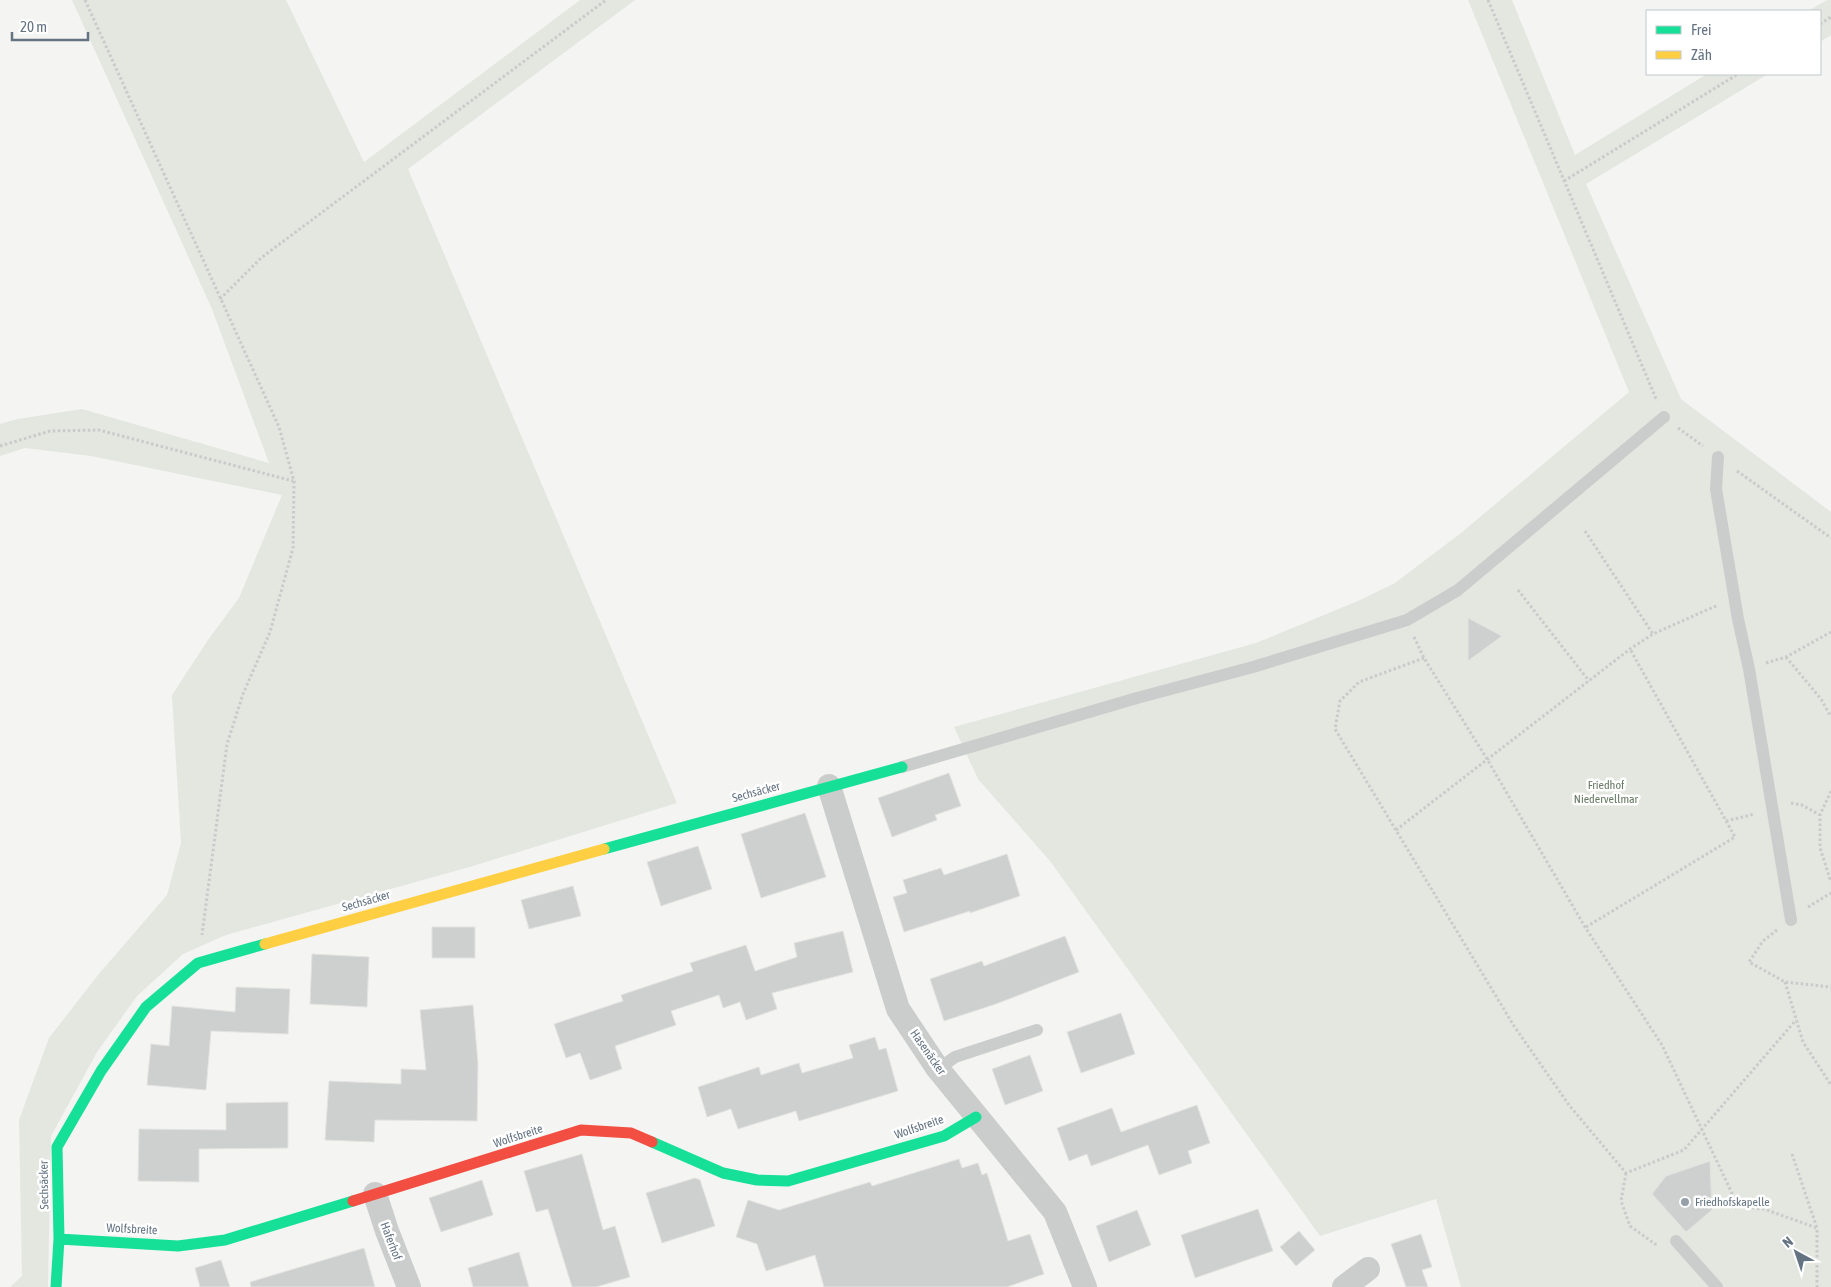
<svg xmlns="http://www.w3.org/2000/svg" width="1831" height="1287" viewBox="0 0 1831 1287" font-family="'Asap Condensed',sans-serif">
<rect width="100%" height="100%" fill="#f4f4f2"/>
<path fill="#e3e7e0" d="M72,0h214l78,162 216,-162h55l-227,169 269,634 -204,63 -247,69 -43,19 -46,42 -40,56 -46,84 -3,151h-38l12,-11 -3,-156 30,-82 49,-63 69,-80 14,-52 -9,-148 36,-55 31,-42 43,-103 -191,-39 -66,-8 -25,8v-32l18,-5 64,-10 187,54 -57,-154z
M1468,0h44l63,155 132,-81h61l-182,110 95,215 150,113v775h-370l-25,-88 -116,37 -270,-375 -72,-82 -24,-52 302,-84 102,-42 37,-18 66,-50 168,-141z
M1827,0h4v35l-11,7v-31h-12z"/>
<path fill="#cecfcf" stroke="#e3e3e2" d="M1468,618l34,18 -34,25z
M949,773l12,33 -26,9 2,5 -45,17 -14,-39z
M805,813l21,64 -65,21 -20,-64z
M698,846l14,43 -51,17 -14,-44z
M1007,854l13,42 -50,17v-2l-66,21 -11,-35 14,-4 -4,-13 38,-12 3,7z
M573,886l8,30 -52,13 -8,-29z
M432,927h43v31h-43z
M843,931l10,41 -81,21 5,16 -31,11 -6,-18 -17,6 -4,-13 -48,16 5,14 -61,21 7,23 -32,11 -10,-27 -14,5 -12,-34 69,-23 -2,-6 72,-24 -3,-8 56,-18 9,26 42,-14 -3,-14z
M1065,936l14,36 -83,32 -52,17 -14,-42 52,-18 2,5z
M312,954l57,3 -2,50 -57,-3z
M236,987l54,2 -2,45 -77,-3 -5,59 -59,-5 4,-41 18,2 3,-40 63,6z
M473,1005l5,59 -1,57 -102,-1 -1,22 -49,-2 4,-59 72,3v-15l25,1 -6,-60z
M1121,1013l14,41 -54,19 -14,-41z
M875,1037l4,13 7,-2 12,43 -99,30 -3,-10 -58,18 -7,-20 -24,8 -9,-30 61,-20 2,8 38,-12 3,10 51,-15 -4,-13z
M1030,1055l13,36 -38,14 -13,-36z
M288,1102v46l-89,1v33l-61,-1 1,-52 87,1v-27z
M1197,1105l13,38 -22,8 4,12 -33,12 -11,-30 -57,21 -4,-12 -18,7 -12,-33 55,-20 9,24z
M582,1154l21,76 12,-4 15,51 -34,10h-24l-24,-78 -12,3 -12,-41z
M959,1159l3,9 16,-5 4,12 5,-2 21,68 22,-7 14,40 -37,13h-183l-9,-32 -49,16 -9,-27 -21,-7 12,-37 31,10 91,-28 2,4z
M1710,1161l2,49 -26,22 -34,-38 14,-18z
M695,1178l5,2 15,46 -53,17 -16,-50z
M482,1180l11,35 -52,17 -12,-34z
M1258,1209l15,42 -78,27 -14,-43z
M1137,1210l14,35 -42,17 -13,-36z
M1299,1231l16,19 -19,16 -16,-19z
M1421,1234l11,33 -10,3 6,17h-22l-15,-43z
M364,1248l11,39h-124l-1,-5z
M519,1252l10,35h-56l-5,-19z
M221,1260l9,27h-30l-5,-19z"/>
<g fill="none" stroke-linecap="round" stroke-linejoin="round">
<path stroke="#cacaca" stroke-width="3" stroke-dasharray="2.5 2.5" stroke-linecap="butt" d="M85,0l194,427 15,54 -1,67 -23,84 -27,62 -16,50 -25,191
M1488,0l169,401
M1820,24l11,-7
M1564,181l174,-107
M220,299l41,-41 345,-258
M1678,428l25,18
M0,446l50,-15 49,-1 194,51
M1737,471l94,67
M1585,531l68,103
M1518,590l71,91
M1414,637l10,21 63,101 98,168 77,118 76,161 26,3 53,19
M1786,657l35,42 10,18
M1424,658l-65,24 -19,19 -5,28 179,297 55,79 57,68 58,-23 112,-130
M1766,663l20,-6 45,-25
M1831,791l-11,24v33l11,34
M1791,803l11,2 18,10
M1726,821l29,-7
M1396,830l234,-181 23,-15 65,-29
M1808,907l23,-14
M1586,927l149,-90 -105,-188
M1777,930l-14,11 -14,21 36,20 46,5
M1785,982l18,60 28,43
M1792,1154l25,74v59
M1626,1173l-5,28 9,25 25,18h3"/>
<path stroke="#cbcdcd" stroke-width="12" d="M1718,457l-2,32 22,130 11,50 42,251
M902,767l235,-69 116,-31 154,-47 51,-30 206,-173
M938,1069l17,-12 82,-27
M1676,1241l41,46"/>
<path stroke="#cbcdcd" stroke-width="24" d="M829,786l69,223 40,60 117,143 30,75
M375,1194l12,37 22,56
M1344,1287l24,-18"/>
<path stroke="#16e098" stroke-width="11" d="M604,849l298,-82
M652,1142l71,31 34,7 31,1 156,-45 32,-19
M59,1239l119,7 47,-6 128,-39
M56,1287l3,-48 -2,-92 44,-76 45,-64 52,-44 67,-19"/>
<path stroke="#ffcf43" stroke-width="11" d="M265,944l339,-95"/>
<path stroke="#f24e42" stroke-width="11" d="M353,1201l228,-71 50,3 21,9"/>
</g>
<circle fill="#96a0a9" stroke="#fff" stroke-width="2" cx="1685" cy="1202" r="5"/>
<g text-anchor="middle" stroke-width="5" stroke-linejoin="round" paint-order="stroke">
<g font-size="12" fill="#667963" stroke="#fff">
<text x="1606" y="789">Friedhof<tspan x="1606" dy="14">Niedervellmar</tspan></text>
</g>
<g font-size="12" fill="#647382" stroke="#fff">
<text transform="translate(756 792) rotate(-15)" y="4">Sechsäcker</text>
<text transform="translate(366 901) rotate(-16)" y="4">Sechsäcker</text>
<text transform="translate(928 1052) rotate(55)" y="4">Hasenäcker</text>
<text transform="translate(919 1127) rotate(-19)" y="4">Wolfsbreite</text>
<text transform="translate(518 1136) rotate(-18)" y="4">Wolfsbreite</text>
<text transform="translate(44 1185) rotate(-91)" y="4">Sechsäcker</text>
<text transform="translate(132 1229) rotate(3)" y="4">Wolfsbreite</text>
<text transform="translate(391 1241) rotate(69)" y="4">Haferhof</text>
</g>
<g font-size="12" fill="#647382" stroke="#fff" text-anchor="start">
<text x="1695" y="1206">Friedhofskapelle</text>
</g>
</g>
<rect x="1646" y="10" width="175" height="65" fill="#ffffff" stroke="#c1c7cd"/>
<rect x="1656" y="26" width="25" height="8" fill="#16e098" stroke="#c1c7cd"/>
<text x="1691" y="35" font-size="15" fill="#647382">Frei</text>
<rect x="1656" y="51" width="25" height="8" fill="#ffcf43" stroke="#c1c7cd"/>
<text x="1691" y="60" font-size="15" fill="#647382">Zäh</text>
<g transform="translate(1796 1252) rotate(320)" stroke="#ffffff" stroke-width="4" paint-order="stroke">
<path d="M0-4L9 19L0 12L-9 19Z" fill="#647382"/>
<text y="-8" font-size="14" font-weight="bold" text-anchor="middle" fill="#647382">N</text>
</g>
<path d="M12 32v8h76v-8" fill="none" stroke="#647382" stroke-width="2.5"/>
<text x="20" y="32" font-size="15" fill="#647382" stroke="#ffffff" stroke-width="4" paint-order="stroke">20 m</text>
</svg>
